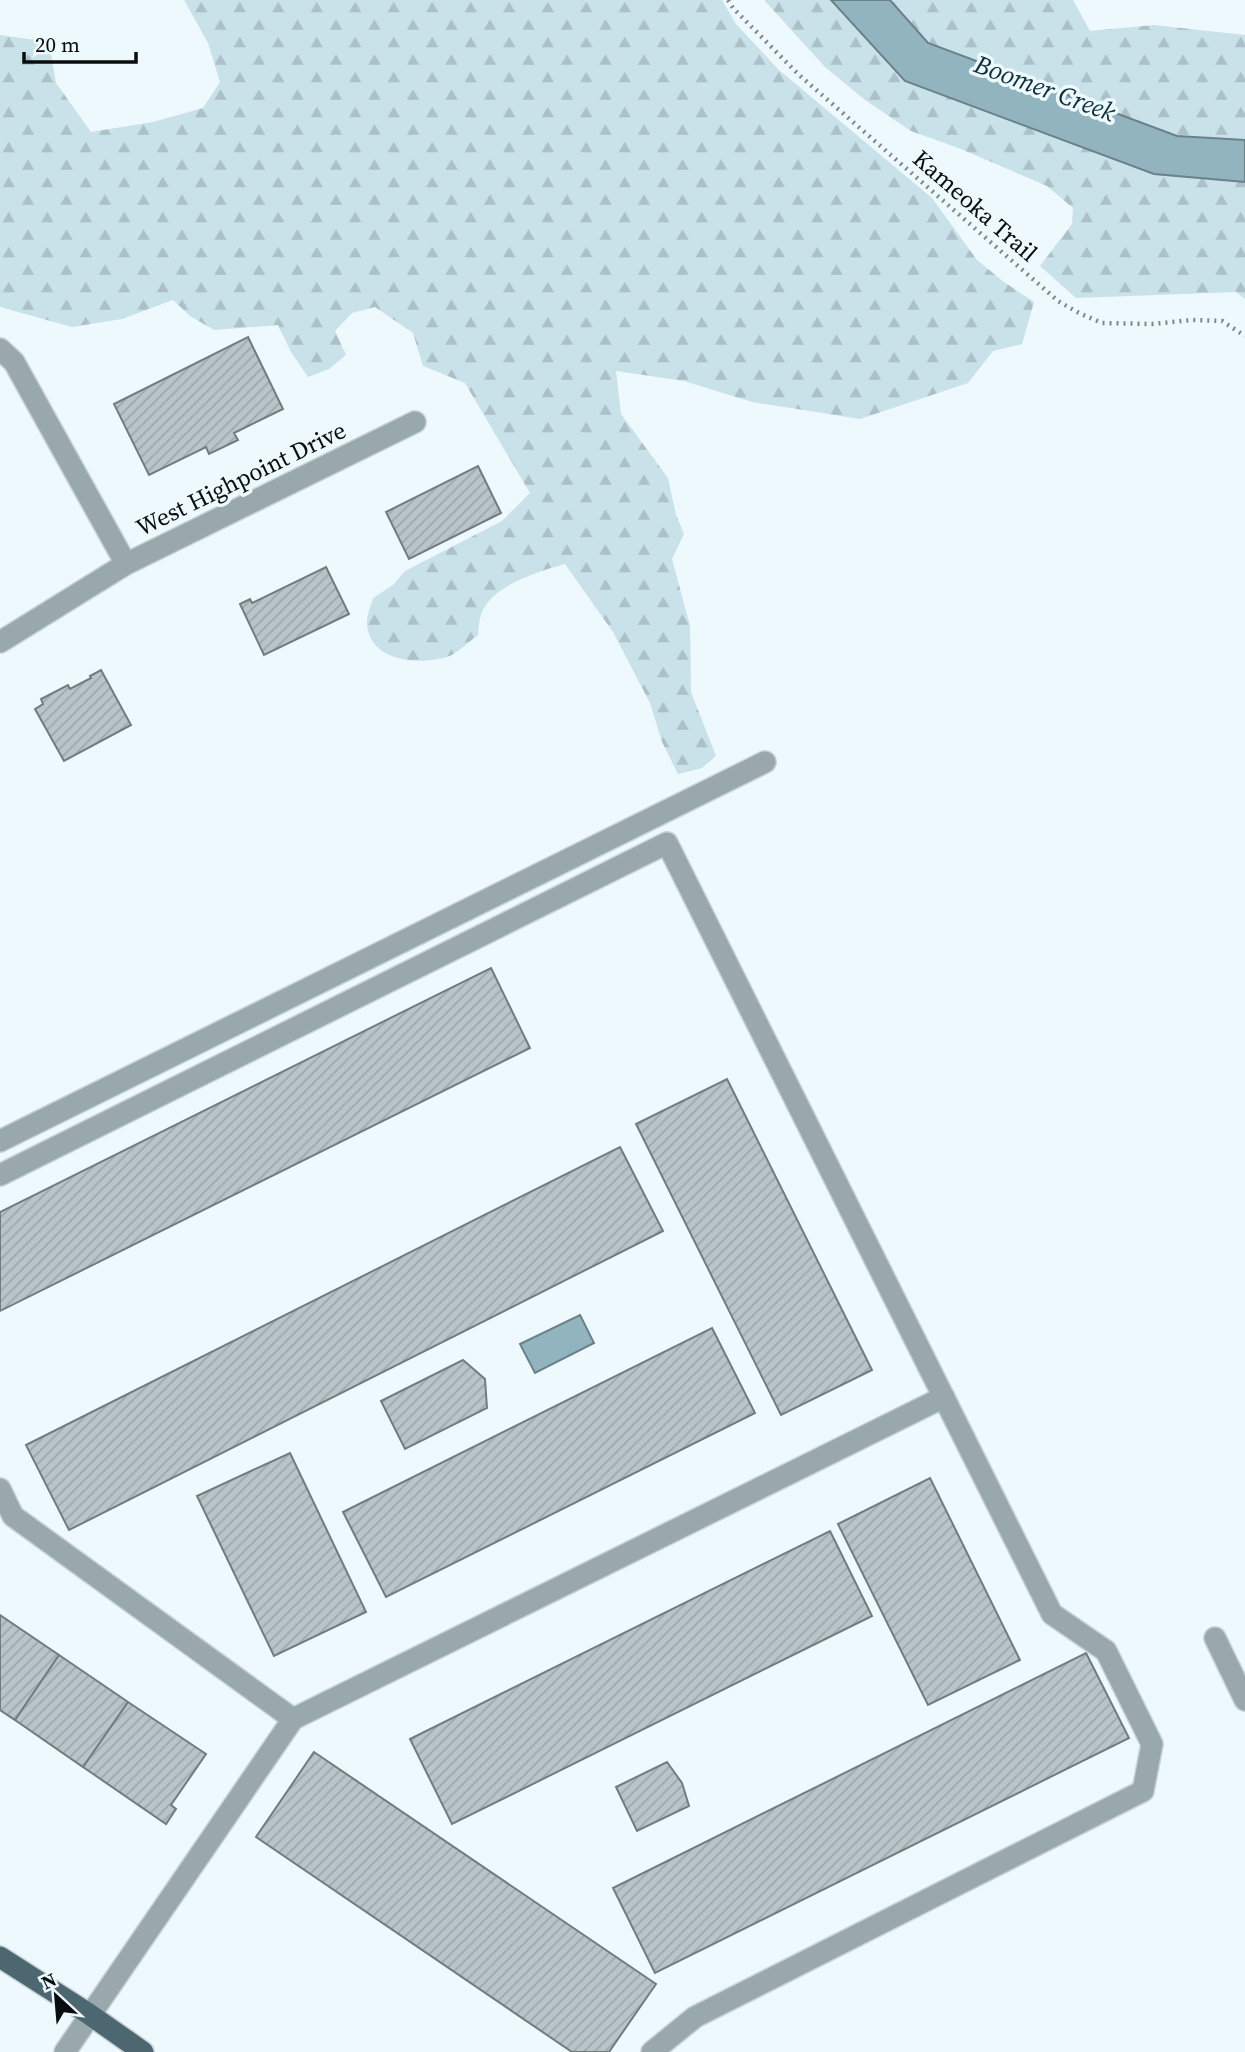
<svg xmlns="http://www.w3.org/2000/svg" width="1245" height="2052" viewBox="0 0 1245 2052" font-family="'Source Serif 4',serif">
<defs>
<pattern id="forest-firs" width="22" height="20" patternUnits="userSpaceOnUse" patternTransform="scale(1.75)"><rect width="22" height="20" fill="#c9e1e9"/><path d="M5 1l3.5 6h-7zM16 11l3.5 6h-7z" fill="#abc0c7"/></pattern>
<pattern id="building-hatch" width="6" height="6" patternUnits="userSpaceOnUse" patternTransform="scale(1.75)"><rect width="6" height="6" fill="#b9c4c8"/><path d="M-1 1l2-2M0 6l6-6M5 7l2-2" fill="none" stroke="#9ea7ab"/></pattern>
</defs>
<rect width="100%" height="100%" fill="#edf9fd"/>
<path fill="url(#forest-firs)" d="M184,0h538l14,24 43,46 153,128 45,62 27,22 30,20 -12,42 -29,7 -25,32 -108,36 -108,-17 -68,-21 -68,-10 5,43 47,64 8,37 8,19 -12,25 18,67 1,66 25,64 -14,12 -24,6 -16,-32 -12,-39 -37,-71 -48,-68c-25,7 -68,20 -81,44 -5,8 -5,19 -6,27 -10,7 -21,19 -31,22 -30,9 -82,4 -80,-38 1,-6 4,-14 6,-21l20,-13 12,-14 97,-50 28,-28 -65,-110 -42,-17 -10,-33 -38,-26 -23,6 -17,18 11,24 -17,14 -21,8 -17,-25 -13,-27 -64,5 -24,-14 -17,-16 -51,19 -50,8 -72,-20v-272l49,7 7,41 35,49 62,-10 50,-14 17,-26 -12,-39z
M764,0h67l74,81 249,93 91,8v117l-9,-7 -160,6 -36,-32 32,-42 1,-16 -26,-22 -86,-37 -50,-18 -46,-31 -40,-33z
M890,0h183l17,31 64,-6 91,10v105l-68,-4 -249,-93z"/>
<path fill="#92b4bf" stroke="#69828a" stroke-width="2" d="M831,0h59l38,43 249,93 68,4v42l-91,-8 -249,-93z
M580,1315l14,28 -59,30 -15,-29z"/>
<path fill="url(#building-hatch)" stroke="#717c7f" stroke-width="2" d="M248,337l35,72 -49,24 4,7 -29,14 -3,-7 -57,28 -35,-71z
M478,466l23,47 -92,46 -23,-47z
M326,567l23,47 -85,41 -24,-51 10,-5 2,4z
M101,670l30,55 -67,36 -29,-52 8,-5 -2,-5 27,-14 2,4 21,-11 -1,-2z
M491,968l39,80 -530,263v-99z
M727,1079l145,291 -91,45 -145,-291z
M620,1147l43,84 -594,299 -43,-85z
M712,1328l43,85 -369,184 -43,-85z
M463,1360l22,19 2,29 -82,41 -24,-48z
M290,1453l76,159 -92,44 -77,-160z
M930,1478l90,182 -92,45 -90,-181z
M830,1531l42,85 -420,208 -42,-85z
M0,1615l59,40 -44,65 -15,-10z
M1086,1653l43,85 -474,235 -42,-85z
M59,1655l69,47 -45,65 -68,-47z
M128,1702l78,52 -35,51 5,4 -10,15 -83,-57z
M314,1752l342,232 -47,68h-37l-316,-215z
M667,1762l15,21 7,23 -52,25 -21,-44z"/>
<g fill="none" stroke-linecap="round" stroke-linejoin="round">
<g stroke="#c9d3d7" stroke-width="24">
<path id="minor" d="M0,349l14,13 112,202 289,-142
M0,642l126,-78
M0,1141l765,-379
M0,1175l667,-332 385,771 54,37 46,93 -9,47 -448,226 -43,35
M0,1489l13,27 280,203 651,-322
M1215,1638l30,62
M65,2052l228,-333"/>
</g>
<g stroke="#c9d3d7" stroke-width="24">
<path id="major" d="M0,1957l89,57 54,38"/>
</g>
<path stroke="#80888b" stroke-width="4.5" stroke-dasharray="2 5" stroke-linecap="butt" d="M728,0l5,8 65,66 260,227 21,12 23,10 50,1 40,-4 30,1 23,15"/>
<use href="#minor" stroke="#99a8ad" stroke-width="21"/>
<use href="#major" stroke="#4c6770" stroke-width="21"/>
</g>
<g text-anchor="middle" stroke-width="7" stroke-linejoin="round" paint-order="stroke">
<g font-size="24" fill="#090d0e" stroke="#edf9fd">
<text transform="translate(975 206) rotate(41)" y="8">Kameoka Trail</text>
<text transform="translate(241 479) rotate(-26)" y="8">West Highpoint Drive</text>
</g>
<g font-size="26" font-style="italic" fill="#0b2e37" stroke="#edf9fd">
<text transform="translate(1045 88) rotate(20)" y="9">Boomer Creek</text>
</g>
</g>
<g transform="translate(56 1996) rotate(334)" stroke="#edf9fd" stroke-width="5" paint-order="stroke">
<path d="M0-5L12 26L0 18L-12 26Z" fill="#090d0e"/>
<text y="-10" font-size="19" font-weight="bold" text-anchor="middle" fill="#090d0e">N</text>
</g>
<path d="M24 52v10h112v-10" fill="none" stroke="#090d0e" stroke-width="3.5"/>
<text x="35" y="52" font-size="21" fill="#090d0e" stroke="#edf9fd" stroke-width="5" paint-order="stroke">20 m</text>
</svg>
